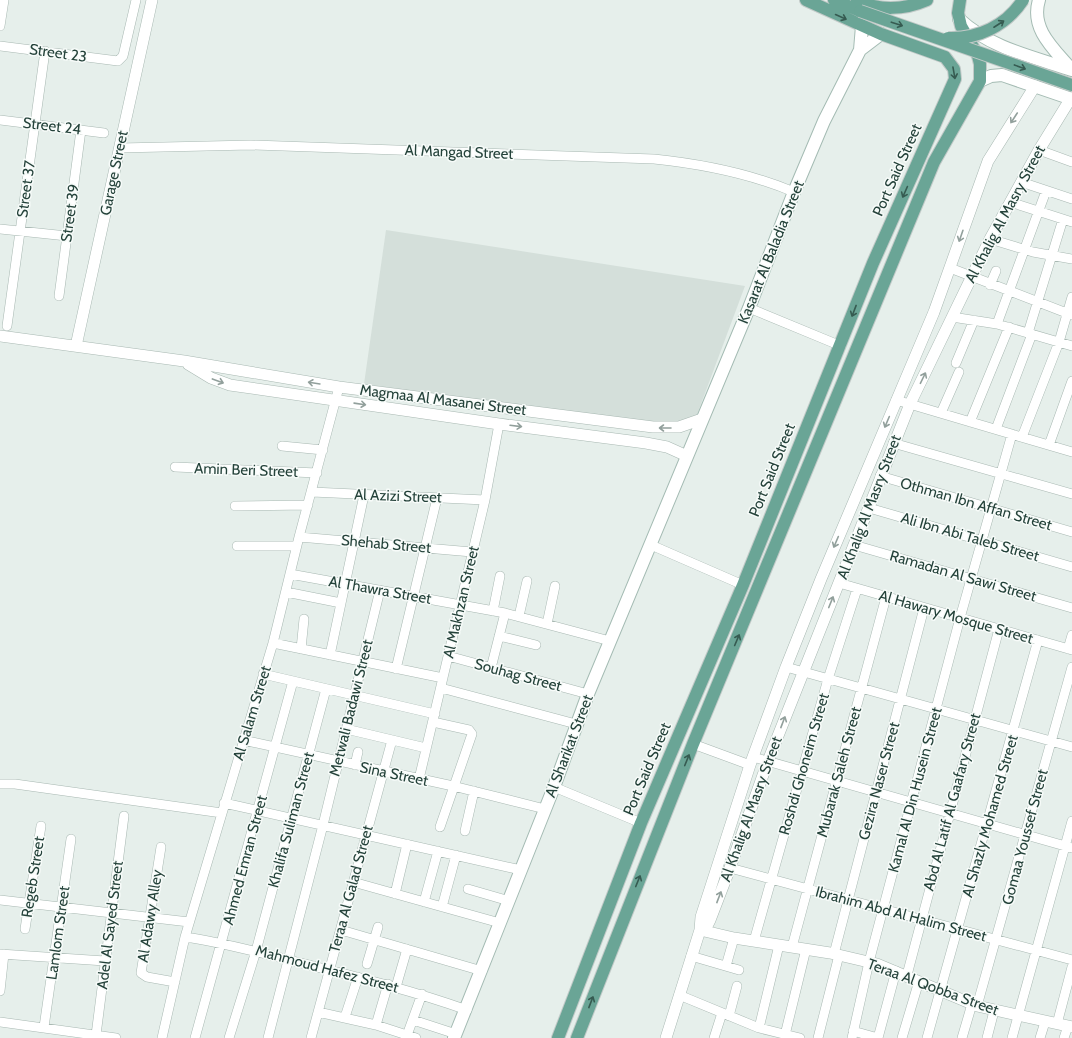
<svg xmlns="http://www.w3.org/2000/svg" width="1072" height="1038" viewBox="0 0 1072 1038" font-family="Cabin,sans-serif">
<rect width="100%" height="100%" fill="#e6efeb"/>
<path fill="#d4dfda" d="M386,230l359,56 -50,134 -30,7 -301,-43z"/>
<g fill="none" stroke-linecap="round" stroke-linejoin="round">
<g stroke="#a8b8b2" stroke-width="10">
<path id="minor" d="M0,26l4,-26
M0,46l118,15 5,-5 13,-56
M0,120l104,13
M120,148l131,-3 403,14c48,5 95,14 140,33
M1039,150l33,12
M1021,182l51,17
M1010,202l62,20
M0,229l67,7
M990,239l43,13 39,7
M950,268l122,47
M990,285l6,-14
M59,296l22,-166
M749,308l92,38
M952,317l45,7 75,22
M997,324l49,-133
M7,326l38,-275
M1028,333l35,-114
M956,363l18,-43
M896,400l176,52
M941,413l18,-41
M970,422l39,-95
M996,429l36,-95
M1022,437l37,-95 13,-45
M893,443l179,51
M1049,445l23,-64
M282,446l41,4
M175,467l142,6
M880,476l192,56
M312,492l173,8
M235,506l73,-1
M869,508l203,59
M299,537l173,15
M651,545l92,40
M854,545l218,63
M237,546h59
M290,574l215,39 105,28
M839,583l233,67
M286,592l55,11
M493,611l7,-35
M519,616l8,-35
M547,624l8,-38
M499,636l37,9
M273,643l170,35
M301,649l3,-30
M1068,649l4,-14
M330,655l34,-160
M448,656l140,38
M786,667l286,80
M491,668l14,-55
M396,669l41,-171
M263,674l172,40
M441,688l135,36
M433,722l36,8 3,4 -32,93
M346,729l80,19
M243,740l210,46 92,23
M693,744l57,21
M753,757l319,91
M355,765l3,-13
M419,779l66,-279 14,-76
M0,784h15l207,29
M554,787l87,36
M224,803l297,67
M465,831l9,-40
M161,847l-20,126 6,4 28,5
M730,868l342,92
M353,882l147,41
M468,889l41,12
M395,894l12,-50
M0,900l189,22
M424,902l14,-51
M442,907l14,-52
M25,929l16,-103
M341,930l141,41
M185,937c35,5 69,14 104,23 60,15 119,29 178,50
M754,941l74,-262 29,-90
M792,947l94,-350
M0,954l105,7
M834,954l90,-346
M691,956l48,14
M367,964l11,-37
M726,966l8,-28
M907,975l92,-346
M396,987l11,-38
M0,991l4,-37
M679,995l80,33 41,10
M977,1006l95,-339
M318,1012l58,13 40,13
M729,1016l8,-30
M345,1017l13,-40
M413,1020l43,14
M0,1022l116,16
M1057,1024l15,-57
M376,1025l12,-41
M44,1027l27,-188
M759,1028l20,-83
M853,1031l25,7
M96,1035l28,-219
M785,1035l21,-86
M162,1038l23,-101 88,-294 26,-106 40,-150
M195,1038l98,-357
M229,1038l27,-87 70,-262
M268,1038l55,-213 57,-235
M311,1038l81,-298
M406,1038l16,-44
M714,1038l8,-25
M818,1038l21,-83
M852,1038l17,-76 91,-344 52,-184
M878,1038l18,-67
M902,1038l17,-57
M927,1038l111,-398
M962,1038l10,-34
M987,1038l7,-27
M1012,1038l60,-217
M1040,1038l5,-16
M1064,1038l4,-12"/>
</g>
<g stroke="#a8b8b2" stroke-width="12">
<path id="tertiary" d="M0,336l184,25 155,26 314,40h26l23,-8
M76,346l76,-346
M188,364l23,14 19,7 269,39 147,19 21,4 20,9
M700,930l7,-4 3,-6 20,-52 38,-107 142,-357 80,-165 49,-89 32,-52
M700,930l34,8 96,15 47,11 100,42 95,21
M666,1038l34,-108 1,-13 49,-152 36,-98 35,-88 113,-267 54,-151 47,-75"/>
</g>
<g stroke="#a4bbb3" stroke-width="14">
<path id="secondary" d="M1039,0c-9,29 15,49 32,69
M959,19c31,29 74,38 113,51
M860,50l21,-16
M980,81l11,-5 11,-1 70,24
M454,1038l100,-251 34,-93 161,-386 45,-116 30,-71 36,-71 2,-24"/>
</g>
<g stroke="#c2cac8" stroke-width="14">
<path id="primary" d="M834,0l26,11
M857,0c22,11 47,10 70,0
M558,1038l83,-215 102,-238 130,-322 82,-184 -1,-10 -9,-12 -64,-23 -75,-34
M577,1038l116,-294 241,-582 46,-81v-17l-2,-8 -17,-30 -3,-13 2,-13"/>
</g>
<use href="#minor" stroke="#fff" stroke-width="9"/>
<use href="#tertiary" stroke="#fff" stroke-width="11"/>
<use href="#secondary" stroke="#fff" stroke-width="12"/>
<use href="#primary" stroke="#6aa596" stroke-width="12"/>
<g stroke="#c2cac8" stroke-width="14" stroke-linecap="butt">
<path id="primary-bridge" d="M860,11l212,74
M948,38c30,1 58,-12 75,-38"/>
</g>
<use href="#primary-bridge" stroke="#6aa596" stroke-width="12"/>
</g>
<defs><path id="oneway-shaft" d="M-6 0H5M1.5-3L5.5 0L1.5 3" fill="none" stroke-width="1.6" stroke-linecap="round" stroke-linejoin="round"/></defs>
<g stroke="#365b51">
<use href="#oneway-shaft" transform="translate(841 17) rotate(24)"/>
<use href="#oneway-shaft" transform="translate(897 24) rotate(18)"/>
<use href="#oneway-shaft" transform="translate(999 24) rotate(-33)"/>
<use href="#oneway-shaft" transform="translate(1020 67) rotate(20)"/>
<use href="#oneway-shaft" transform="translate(954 73) rotate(80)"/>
<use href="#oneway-shaft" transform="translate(905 192) rotate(114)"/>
<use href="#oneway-shaft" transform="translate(854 311) rotate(111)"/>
<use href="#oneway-shaft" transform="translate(737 640) rotate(-67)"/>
<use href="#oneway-shaft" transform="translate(687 760) rotate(-68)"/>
<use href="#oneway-shaft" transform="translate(638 881) rotate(-68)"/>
<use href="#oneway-shaft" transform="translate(591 1002) rotate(-69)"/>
</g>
<g stroke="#92a09c">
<use href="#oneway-shaft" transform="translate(1014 118) rotate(123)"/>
<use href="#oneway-shaft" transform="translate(961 236) rotate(109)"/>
<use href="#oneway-shaft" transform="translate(923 378) rotate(-64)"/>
<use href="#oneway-shaft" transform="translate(218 381) rotate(20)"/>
<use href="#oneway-shaft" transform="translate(314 383) rotate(-171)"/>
<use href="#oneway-shaft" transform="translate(360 404) rotate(8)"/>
<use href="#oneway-shaft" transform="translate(887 422) rotate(113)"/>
<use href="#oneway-shaft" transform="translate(516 426) rotate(7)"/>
<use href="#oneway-shaft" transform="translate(665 428) rotate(180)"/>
<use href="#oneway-shaft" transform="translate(836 542) rotate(113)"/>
<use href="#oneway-shaft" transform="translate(831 602) rotate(-68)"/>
<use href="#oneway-shaft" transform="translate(783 722) rotate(-69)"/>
<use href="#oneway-shaft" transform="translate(719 897) rotate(-69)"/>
</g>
<g text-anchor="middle" stroke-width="3" stroke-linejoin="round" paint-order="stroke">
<g font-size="15" fill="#24423a" stroke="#f7fbf9">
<text transform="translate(58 53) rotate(8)" y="5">Street 23</text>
<text transform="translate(52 126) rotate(7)" y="5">Street 24</text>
<text transform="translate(459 152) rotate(2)" y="5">Al Mangad Street</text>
<text transform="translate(897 170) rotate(-66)" y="5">Port Said Street</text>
<text transform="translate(114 173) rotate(-78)" y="5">Garage Street</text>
<text transform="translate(26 189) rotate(-82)" y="5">Street 37</text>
<text transform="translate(70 213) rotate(-82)" y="5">Street 39</text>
<text transform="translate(1005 214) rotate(-62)" y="5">Al Khalig Al Masry Street</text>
<text transform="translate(771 252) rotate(-68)" y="5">Kasarat Al Baladia Street</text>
<text transform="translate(443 400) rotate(7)" y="5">Magmaa Al Masanei Street</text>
<text transform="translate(246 470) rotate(2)" y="5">Amin Beri Street</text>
<text transform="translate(772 470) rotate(-68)" y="5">Port Said Street</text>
<text transform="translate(398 496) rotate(2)" y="5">Al Azizi Street</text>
<text transform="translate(976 504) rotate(16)" y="5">Othman Ibn Affan Street</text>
<text transform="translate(869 507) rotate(-69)" y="5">Al Khalig Al Masry Street</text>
<text transform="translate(970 537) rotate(16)" y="5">Ali Ibn Abi Taleb Street</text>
<text transform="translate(386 544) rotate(5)" y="5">Shehab Street</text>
<text transform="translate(963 576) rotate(16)" y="5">Ramadan Al Sawi Street</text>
<text transform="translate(380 590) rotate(10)" y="5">Al Thawra Street</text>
<text transform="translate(461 602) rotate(-77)" y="5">Al Makhzan Street</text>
<text transform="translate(956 617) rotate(16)" y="5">Al Hawary Mosque Street</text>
<text transform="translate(518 675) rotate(15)" y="5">Souhag Street</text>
<text transform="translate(351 708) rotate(-76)" y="5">Metwali Badawi Street</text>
<text transform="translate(252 713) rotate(-73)" y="5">Al Salam Street</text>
<text transform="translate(569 746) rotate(-69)" y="5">Al Sharikat Street</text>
<text transform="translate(804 764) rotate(-74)" y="5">Roshdi Ghoneim Street</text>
<text transform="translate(647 769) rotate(-67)" y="5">Port Said Street</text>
<text transform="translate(839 772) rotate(-75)" y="5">Mubarak Saleh Street</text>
<text transform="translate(394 774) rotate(12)" y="5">Sina Street</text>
<text transform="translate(879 781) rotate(-75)" y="5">Gezira Naser Street</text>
<text transform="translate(915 790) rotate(-75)" y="5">Kamal Al Din Husein Street</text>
<text transform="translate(952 802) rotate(-75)" y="5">Abd Al Latif Al Gaafary Street</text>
<text transform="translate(751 809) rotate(-70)" y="5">Al Khalig Al Masry Street</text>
<text transform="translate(990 816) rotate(-74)" y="5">Al Shazly Mohamed Street</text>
<text transform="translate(291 820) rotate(-75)" y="5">Khalifa Suliman Street</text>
<text transform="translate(1025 837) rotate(-75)" y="5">Gomaa Youssef Street</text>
<text transform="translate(245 860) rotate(-75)" y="5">Ahmed Emran Street</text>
<text transform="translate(33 877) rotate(-81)" y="5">Regeb Street</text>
<text transform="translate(351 889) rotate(-75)" y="5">Teraa Al Galad Street</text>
<text transform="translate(901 914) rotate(15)" y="5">Ibrahim Abd Al Halim Street</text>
<text transform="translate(150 916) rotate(-81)" y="5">Al Adawy Alley</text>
<text transform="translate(110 925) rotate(-83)" y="5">Adel Al Sayed Street</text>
<text transform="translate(58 933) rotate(-82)" y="5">Lamlom Street</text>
<text transform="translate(327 969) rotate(15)" y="5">Mahmoud Hafez Street</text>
<text transform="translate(933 987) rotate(20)" y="5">Teraa Al Qobba Street</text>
</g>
</g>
</svg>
